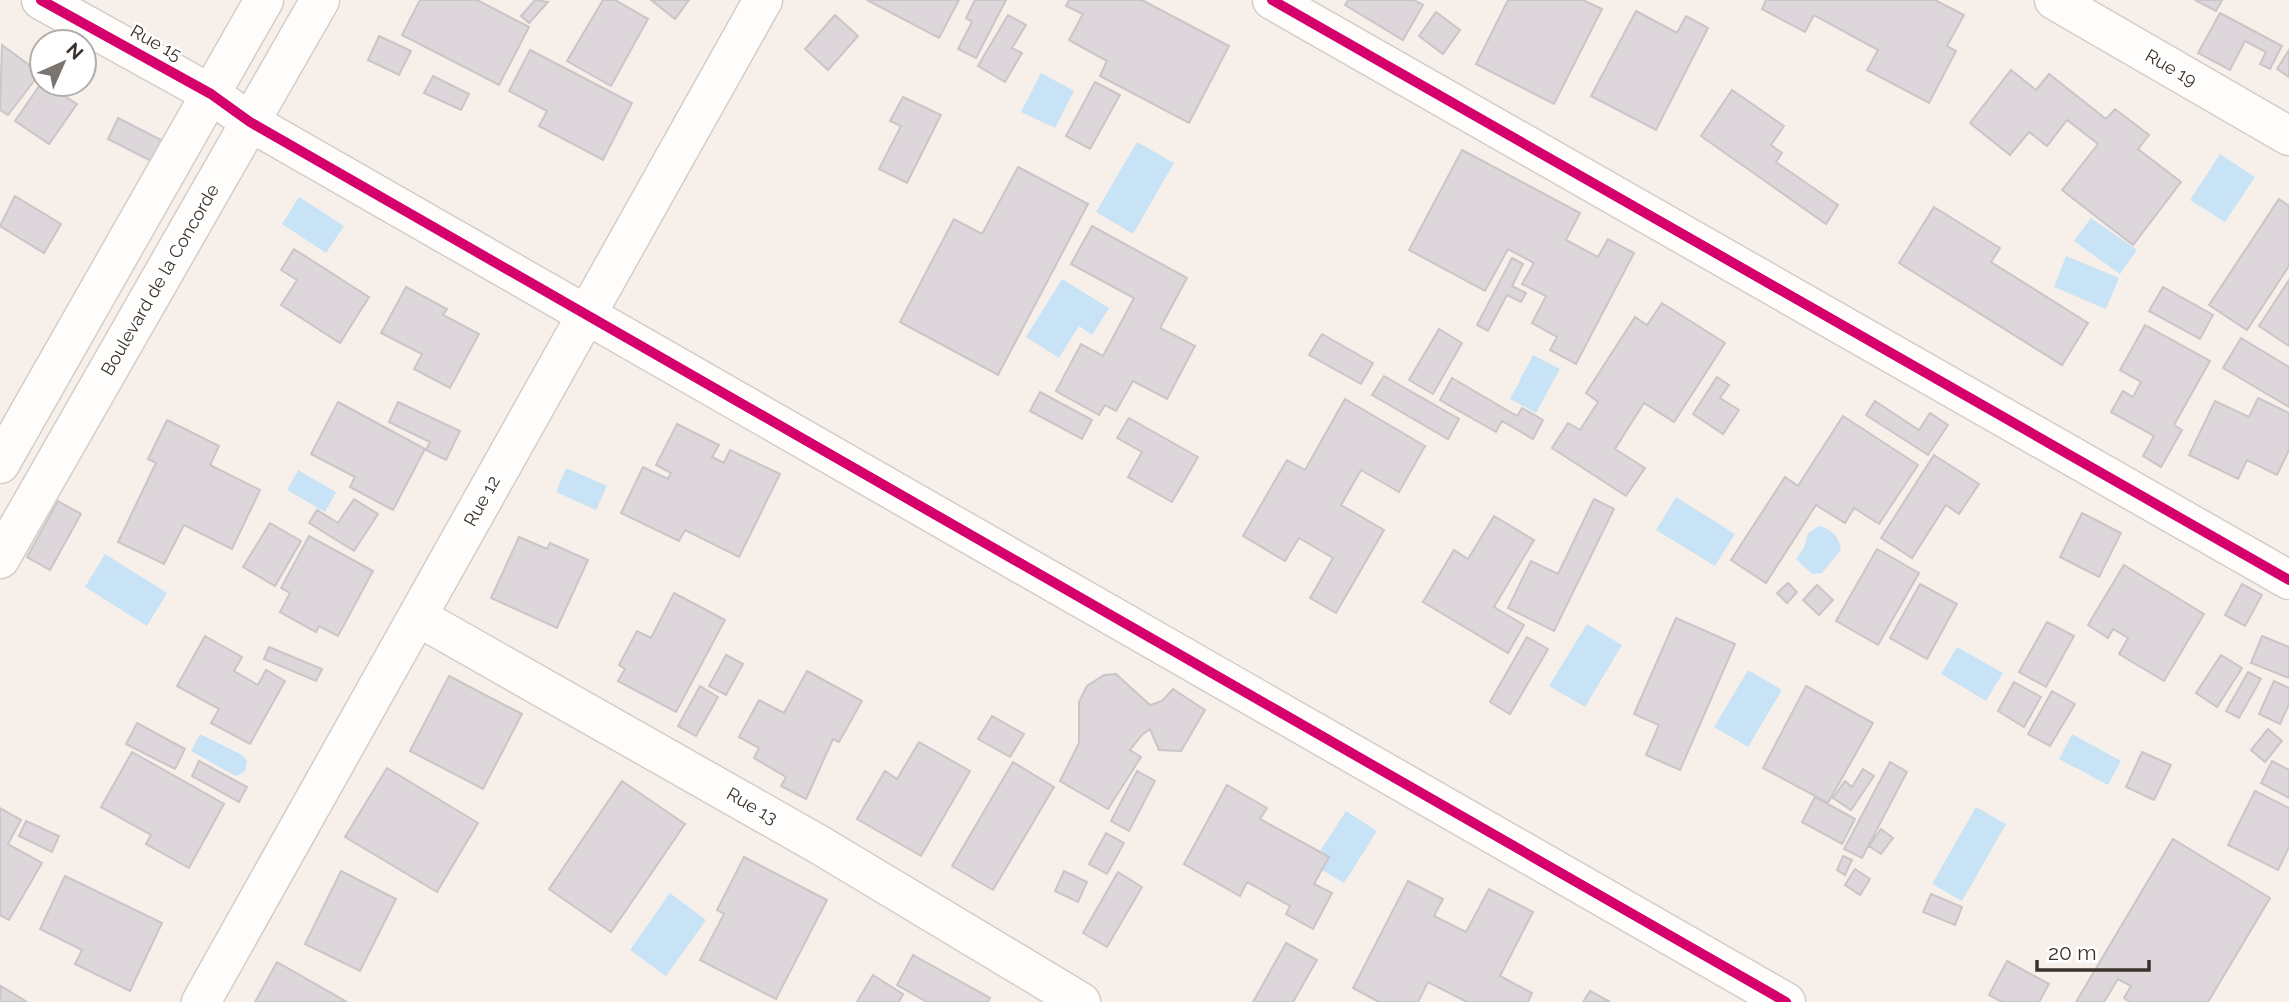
<svg xmlns="http://www.w3.org/2000/svg" width="2289" height="1002" viewBox="0 0 2289 1002" font-family="Raleway,sans-serif">
<rect width="100%" height="100%" fill="#f7f0ea"/>
<path fill="#c8e3f5" d="M1041,73l33,18 -19,37 -34,-16z
M1137,142l37,21 -41,71 -37,-22z
M2220,154l35,23 -30,45 -35,-22z
M299,197l45,29 -18,27 -44,-29z
M2091,218l46,32 -17,24 -46,-33z
M2066,256l53,22 -13,31 -52,-22z
M1062,279l47,29 -17,27 -13,-9 -20,32 -33,-21z
M1533,355l27,14 -24,44 -26,-14z
M566,468l41,18 -11,24 -40,-18z
M298,470l38,22 -11,20 -38,-22z
M1676,497l59,37 -20,32 -59,-36z
M1819,526c14,4 19,9 22,24l-19,23 -10,1 -16,-15 8,-11 4,-15z
M105,554l62,39 -20,33 -62,-39z
M1587,624l35,21 -37,62 -36,-21z
M1957,647l46,26 -17,28 -45,-27z
M1748,670l34,20 -34,57 -34,-20z
M200,734l42,21 5,6 -2,10 -8,5 -5,-2 -41,-23z
M2072,734l49,27 -13,24 -49,-26z
M1976,807l30,17 -44,77 -30,-17z
M1346,811l31,20 -33,52 -22,-13 7,-13 -9,-6z
M670,893l36,27 -40,56 -36,-26z"/>
<path fill="#ddd6db" stroke="#cac5c7" stroke-width="2" d="M420,0h57l52,27 -30,58 -97,-50z
M535,0l13,2 -19,21 -8,-7z
M603,0h12l33,19 -37,67 -44,-25z
M651,0h38l-14,19z
M867,0h92l-20,38z
M975,0h31l-30,58 -18,-9 14,-27 -6,-4z
M1069,0h73l87,46 -40,77 -89,-47 7,-15 -38,-21 14,-26 -17,-8z
M1348,0h66l9,5 -20,35 -58,-35z
M1508,0h75l19,9 -48,95 -78,-40z
M1766,0h169l29,15 -17,31 9,5 -27,52 -62,-33 11,-20 -64,-35 -9,17 -43,-23z
M2195,0h27l-6,11z
M1636,11l41,22 9,-17 22,12 -52,102 -65,-34z
M1436,12l24,18 -17,24 -24,-18z
M2220,13l62,33 -12,23 -10,-5 6,-12 -21,-11 -15,29 -32,-17z
M835,15l23,21 -30,34 -23,-21z
M1008,15l18,10 -14,23 10,5 -17,29 -27,-16z
M379,36l32,15 -12,24 -31,-15z
M2,45l38,28 -32,42 -8,-5z
M530,50l102,53 -29,57 -64,-34 8,-15 -38,-20z
M2289,50v27l-12,-8z
M2011,70l25,20 13,-16 57,45 9,-10 34,26 -11,14 43,33 -48,63 -71,-55 36,-46 -31,-24 -20,26 -18,-14 -19,23 -40,-32z
M433,76l36,18 -8,16 -37,-17z
M42,82l35,22 -28,40 -34,-23z
M1095,82l25,13 -30,54 -24,-13z
M1732,90l52,36 -13,19 11,8 -6,9 62,43 -12,19 -125,-88z
M903,97l38,18 -34,68 -28,-14 22,-43 -11,-5z
M118,118l43,22 -10,21 -43,-22z
M1462,150l118,63 -14,27 32,17 10,-18 26,14 -58,111 -26,-14 7,-13 -25,-14 14,-27 -24,-12 12,-21 -26,-14 -23,42 -76,-41z
M1018,167l70,37 -90,171 -98,-53 54,-103 28,15z
M15,196l46,28 -17,29 -44,-27z
M2279,199l10,7v60l-42,64 -38,-25z
M1934,207l66,41 -9,14 97,61 -26,42 -163,-102z
M1092,226l95,52 -27,50 35,18 -28,53 -34,-18 -17,30 -11,-6 -6,10 -43,-24 25,-47 22,12 31,-58 -63,-34z
M294,249l75,48 -29,46 -59,-38 16,-25 -16,-10z
M1512,258l11,6 -11,22 14,7 -5,9 -14,-7 -19,36 -11,-6z
M2289,280v66l-30,-20z
M406,287l41,22 -4,6 36,19 -29,54 -36,-19 8,-15 -41,-21z
M2163,287l50,28 -13,24 -51,-28z
M1662,303l63,40 -51,79 -30,-19 -29,46 30,19 -19,28 -74,-48 16,-25 12,7 18,-28 -12,-9 49,-76 12,8z
M2145,325l65,36 -36,64 8,5 -21,37 -18,-11 11,-20 -43,-24 12,-21 10,6 8,-15 -21,-12z
M1439,329l23,14 -29,51 -24,-14z
M1322,334l51,29 -12,21 -52,-29z
M2241,338l48,29v40l-66,-39z
M1384,376l75,43 -11,20 -76,-44z
M1717,377l12,8 -9,13 19,12 -16,24 -30,-20z
M1452,378l65,38 5,-8 21,12 -10,19 -31,-18 -6,11 -56,-32z
M1040,392l52,28 -10,19 -52,-28z
M2258,398l31,15v37l-12,25 -30,-15 -9,19 -49,-24 26,-54 34,16z
M1345,399l80,47 -26,46 -38,-22 -20,35 43,25 -48,83 -26,-15 23,-40 -34,-20 -14,23 -42,-25 44,-76 18,10z
M1875,401l44,29 11,-17 18,12 -20,30 -62,-40z
M338,402l87,47 -32,61 -43,-23 5,-10 -44,-23z
M398,402l62,29 -14,29 -20,-10 4,-8 -41,-20z
M1843,416l75,49 -39,59 -25,-16 -9,15 -29,-18 -50,78 -35,-23 54,-83 13,9z
M1129,418l69,39 -26,45 -44,-25 14,-25 -25,-14z
M167,420l52,26 -9,19 50,25 -28,59 -48,-24 -20,39 -46,-22 38,-79 -8,-4z
M677,424l42,21 -7,12 12,6 6,-13 50,24 -41,83 -54,-27 -6,11 -58,-28 22,-46 25,12 3,-6 -15,-8z
M1934,455l45,29 -20,30 -13,-9 -34,53 -31,-20z
M354,499l24,15 -24,37 -45,-28 8,-13 21,13z
M1594,499l20,10 -60,122 -46,-23 23,-47 27,13z
M58,501l23,13 -31,56 -23,-13z
M2082,513l39,20 -22,44 -39,-20z
M1494,516l40,24 -40,67 30,18 -16,28 -85,-51 31,-52 14,9z
M270,523l31,18 -26,45 -32,-19z
M309,536l64,35 -35,65 -19,-10 -3,6 -36,-20 10,-19 -9,-5z
M519,537l28,12 3,-6 38,17 -31,68 -66,-30z
M1877,549l42,24 -41,72 -42,-24z
M2124,565l80,49 -40,67 -45,-27 9,-16 -15,-9 -5,9 -20,-13z
M1788,583l9,9 -10,11 -10,-10z
M1920,584l37,20 -30,55 -37,-21z
M2242,584l20,11 -17,31 -20,-11z
M1817,585l16,15 -14,15 -16,-15z
M674,593l51,27 -49,92 -58,-31 7,-12 -6,-4 18,-34 14,7z
M1676,618l59,26 -55,126 -34,-15 13,-30 -25,-11z
M2047,622l27,14 -28,51 -27,-15z
M205,636l37,21 -8,14 24,14 8,-15 19,11 -35,63 -39,-21 8,-14 -42,-23z
M2262,636l27,11v31l-38,-15z
M1527,637l21,12 -38,65 -20,-12z
M269,647l53,22 -6,12 -52,-22z
M726,655l17,9 -17,31 -17,-9z
M2221,655l21,13 -25,39 -21,-14z
M807,671l55,30 -23,41 -6,-3 -27,60 -25,-13 5,-9 -32,-19 5,-10 -20,-11 20,-37 25,13z
M2248,672l13,7 -22,39 -13,-7z
M1116,674l34,31 12,-4 11,-12 32,21 -24,41 -22,-1 -9,-21 -8,6 -12,15 11,7 -33,52 -48,-28 19,-38v-41l8,-16 17,-11z
M449,676l73,38 -39,75 -73,-38z
M2274,681l15,7v16l-9,20 -21,-10z
M2014,682l27,15 -17,30 -26,-16z
M700,686l18,11 -22,39 -18,-10z
M1806,686l67,37 -45,80 -65,-35z
M2052,691l23,13 -25,42 -22,-12z
M992,716l32,18 -14,23 -32,-18z
M137,723l48,26 -10,20 -49,-25z
M2268,729l14,12 -17,21 -14,-12z
M919,742l51,29 -49,85 -64,-37 28,-48 12,8z
M132,752l92,52 -35,64 -43,-24 5,-9 -50,-28z
M2142,752l29,13 -17,35 -28,-13z
M199,761l48,26 -8,15 -47,-26z
M2272,761l17,9v28l-28,-15z
M1013,762l41,25 -61,103 -41,-24z
M1890,762l17,10 -45,86 -18,-9z
M387,768l91,55 -41,69 -92,-55z
M1863,769l11,7 -23,34 -18,-12 12,-17 7,6z
M1137,771l18,10 -26,50 -18,-10z
M622,781l63,43 -74,108 -62,-43z
M1227,785l40,23 -7,11 69,38 -15,27 18,9 -19,36 -27,-15 4,-8 -43,-24 -7,14 -56,-32z
M2255,791l34,17v39l-11,23 -50,-25z
M1815,797l40,22 -13,25 -40,-22z
M0,808l21,12 -13,24 34,19 -33,57 -9,-5z
M26,821l33,15 -7,16 -33,-16z
M1881,829l12,9 -12,16 -12,-8z
M1106,833l18,10 -17,31 -18,-10z
M2173,839l97,59 -62,104h-78l-6,-4 7,-12 -13,-7 -14,23h-28z
M1843,856l9,4 -7,15 -8,-5z
M744,857l83,43 -51,99 -76,-39 24,-46 -7,-4z
M1855,869l15,10 -10,16 -15,-10z
M341,871l55,28 -36,72 -55,-27z
M1064,871l23,11 -9,20 -23,-11z
M1118,872l24,15 -35,60 -24,-14z
M65,876l97,47 -32,68 -55,-27 7,-14 -42,-21z
M1408,881l35,18 -9,17 32,16 23,-43 44,23 -33,64 32,17 -4,9h-61l-39,-20 -10,20h-39l-26,-14z
M1931,894l31,13 -7,18 -32,-13z
M1286,943l31,17 -24,42h-40z
M913,955l77,43 -2,4h-61l-30,-17z
M2007,961l42,23 -10,18h-37l-13,-7z
M277,962l70,40h-92z
M873,975l30,19 -4,8h-42z
M1,986l26,16h-27z
M1590,991l20,11h-27z"/>
<g fill="none" stroke-linecap="round" stroke-linejoin="round">
<g stroke="#d4cdc7" stroke-width="41">
<path id="minor" d="M41,0l170,94 39,28 1536,880
M1272,0l1017,580
M2054,0l235,136
M0,464l264,-464
M0,559l320,-559
M418,617l400,227 263,158
M201,1002l562,-1002"/>
</g>
<use href="#minor" stroke="#fefdfc" stroke-width="38"/>
<g stroke="#fff" stroke-width="15">
<path id="cycleway" d="M41,0l170,94 39,28 1536,880
M1272,0l1017,580"/>
</g>
<use href="#cycleway" stroke="#d6006c" stroke-width="10"/>
</g>
<g text-anchor="middle" stroke-width="5" stroke-linejoin="round" paint-order="stroke">
<g font-size="18" fill="#3a322b" stroke="#fff">
<text transform="translate(156 43) rotate(29)" y="6">Rue 15</text>
<text transform="translate(2171 68) rotate(30)" y="6">Rue 19</text>
<text transform="translate(160 280) rotate(-60)" y="6">Boulevard de la Concorde</text>
<text transform="translate(482 501) rotate(-61)" y="6">Rue 12</text>
<text transform="translate(752 806) rotate(30)" y="6">Rue 13</text>
</g>
</g>
<g transform="translate(63 63) rotate(45)"><circle r="33" fill="#ffffff" stroke="#b0adaa" stroke-width="2"/>
<path d="M0-5L12 26L0 18L-12 26Z" fill="#7c746e"/>
<text y="-10" font-size="19" font-weight="bold" text-anchor="middle" fill="#3a322b">N</text>
</g>
<path d="M2037 960v10h112v-10" fill="none" stroke="#3a322b" stroke-width="3.5"/>
<text x="2048" y="960" font-size="21" fill="#3a322b" stroke="#ffffff" stroke-width="5" paint-order="stroke">20 m</text>
</svg>
